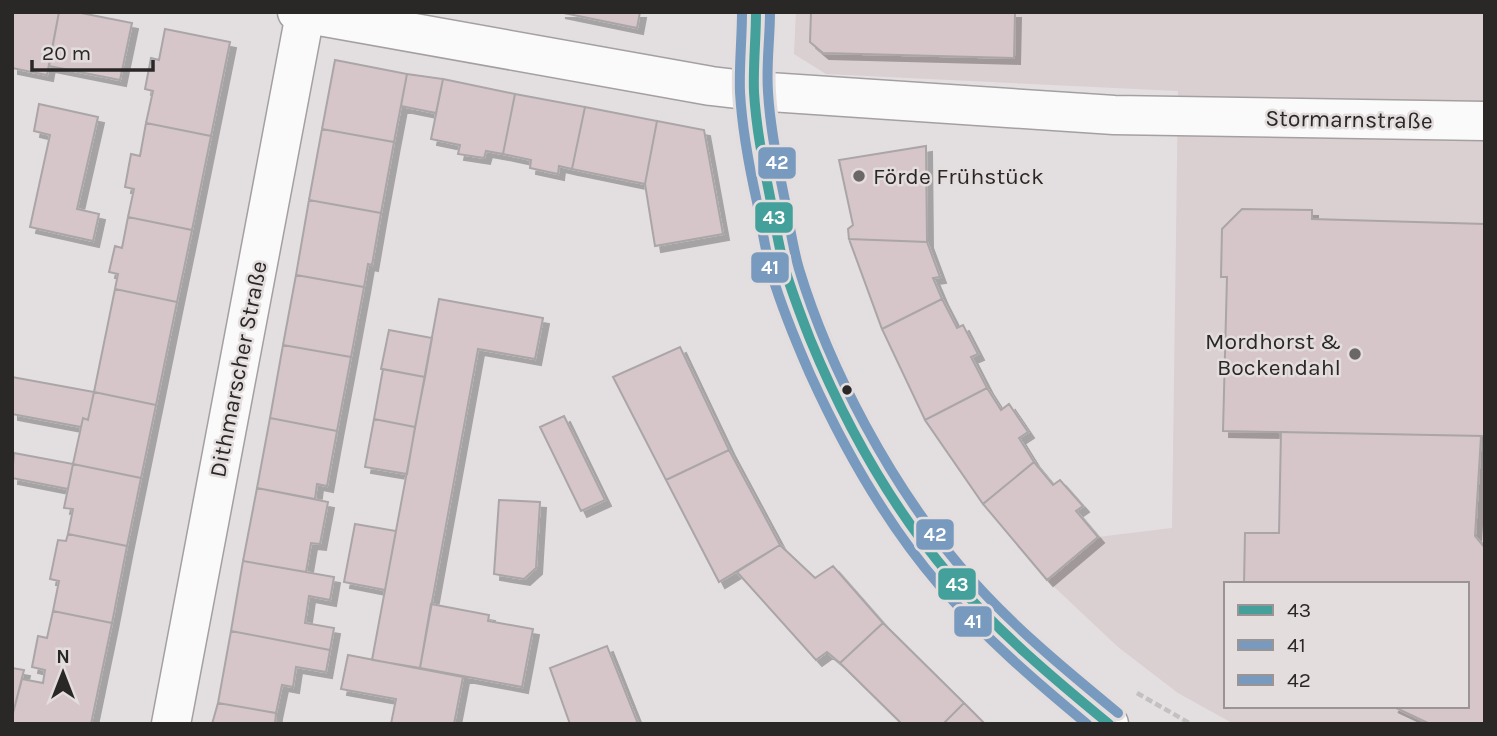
<svg xmlns="http://www.w3.org/2000/svg" width="1497" height="736" viewBox="0 0 1497 736" font-family="Karla,sans-serif">
<defs>
<filter id="shadow"><feDropShadow dx="6" dy="6" stdDeviation="0" flood-color="#0004"/></filter>
</defs>
<rect width="100%" height="100%" fill="#e3dedf"/>
<path fill="#dacfd1" fill-rule="evenodd" d="M796,12h689v712h-251l-56,-31 -60,-46 -71,-67 51,-43 74,-9 6,-437 -352,-17 -32,-20zM1226,584h241v122h-241z"/>
<path fill="#d6c6c9" stroke="#aaa6a7" stroke-width="2" filter="url(#shadow)" d="M12,12h47l-12,63 -35,-7z
M59,12h17l56,11 -12,57 -71,-14z
M559,12h81l-3,16z
M811,12h204l-1,46 -191,-5 -13,-11z
M165,29l65,13 -19,94 -65,-13 7,-32 -8,-2 6,-31 8,2z
M335,60l72,14 -13,68 -72,-13z
M407,74l36,5 -7,34 -35,-7z
M443,79l72,15 -12,60 -17,-3 -2,7 -26,-4 2,-9 -29,-6z
M515,94l70,13 -13,62 -13,-3 -1,8 -28,-6 1,-8 -28,-6z
M39,104l59,13 -21,92 22,5 -6,27 -63,-14 20,-92 -16,-4z
M585,107l72,14 -12,63 -73,-15z
M657,121l47,9 19,104 -68,12 -10,-62z
M146,123l65,13 -19,94 -64,-13 6,-28 -9,-2 6,-33 9,2z
M322,129l72,13 -13,71 -72,-13z
M926,146l1,96 -78,-3 -1,-10 5,-4 -14,-65z
M309,200l72,13 -9,52 -4,-1 -4,23 -68,-12z
M1242,209l70,1v9l173,5v212l-262,-5 4,-154h-6l1,-48z
M128,217l64,13 -15,72 -62,-13 3,-15 -9,-2 6,-26 7,2z
M849,239l78,3 13,35 -7,1 9,21 -60,30z
M296,275l68,12 -13,70 -68,-12z
M115,289l62,13 -21,103 -62,-13z
M439,299l104,19 -8,41 -57,-10 -58,319 -48,-8z
M942,299l15,29 6,-3 15,29 -7,3 16,31 -62,32 -43,-91z
M389,330l43,8 -7,39 -44,-8z
M283,345l68,12 -14,74 -67,-13z
M680,347l49,103 -63,30 -53,-103z
M383,369l42,8 -10,50 -41,-8z
M12,377l82,15 -6,28 -5,-2 -2,9 -69,-13z
M987,388l14,22 8,-6 19,28 -9,6 15,24 -51,42 -58,-84z
M94,392l62,13 -15,73 -68,-14 10,-46 5,2z
M564,416l41,84 -24,11 -41,-84z
M270,418l67,13 -10,55 -10,-2 -2,15 -58,-11z
M374,419l41,8 -8,47 -42,-7z
M1281,432l200,4 -6,100 10,12v176h-55l-38,-18h75v-122h-223l1,-51h34z
M729,450l51,95 -61,37 -53,-102z
M14,453l59,11 -5,25 -56,-11z
M1034,462l19,23 7,-5 23,26 -7,5 22,26 -51,43 -64,-76z
M73,464l68,14 -14,68 -59,-12 5,-25 -9,-1z
M257,488l71,14 -8,42 -9,-1 -5,29 -63,-11z
M499,500l41,2 -4,66 -12,11 -30,-5z
M355,524l41,7 -11,59 -41,-8z
M68,534l59,12 -15,77 -59,-12 6,-30 -9,-2 8,-39 8,1z
M780,545l35,33 18,-12 50,57 -43,40 -13,-11 -11,8 -79,-88z
M243,561l91,16 -4,23 -21,-4 -4,27 29,5 -4,22 -99,-19z
M431,604l58,11 -1,6 45,8 -11,58 -102,-19z
M53,611l59,12 -21,101h-79v-7l10,-38 21,4 2,-13 -13,-3 6,-31 9,2z
M883,623l81,80 -21,21h-41l-62,-61z
M231,631l99,19 -4,22 -30,-5 -3,20 -11,-2 -6,28 -58,-10z
M607,646l31,78h-68l-20,-56z
M348,655l115,22 -9,47h-63l5,-25 -55,-10z
M12,668l12,2 -12,47z
M218,703l58,10 -1,11h-63z
M964,703l21,21h-42z"/>
<g fill="none" stroke-linecap="round" stroke-linejoin="round">
<g stroke="#a4a0a1" stroke-width="41">
<path id="street" d="M297,12l414,74 43,5 360,24 371,6
M171,724l134,-710"/>
</g>
<g stroke="#a4a0a1" stroke-width="41">
<path id="secondary" d="M756,12c0,26 -3,54 -2,80 3,38 10,77 18,115 4,24 8,49 16,73 33,96 80,190 142,271 50,66 115,121 179,173"/>
</g>
<path stroke="#c2c0c0" stroke-width="4.5" stroke-dasharray="7 3.5" stroke-linecap="butt" d="M1137,693l54,31"/>
<use href="#street" stroke="#fbfafa" stroke-width="38"/>
<use href="#secondary" stroke="#fbfafa" stroke-width="38"/>
<g stroke="#e4ddde" stroke-width="16">
<path id="bus-1" d="M756,12c0,27 -3,53 -2,80 2,35 9,70 16,105 5,24 8,48 15,72 7,24 16,47 25,70 35,85 81,167 140,237 47,55 103,102 159,148"/>
</g>
<g stroke="#e4ddde" stroke-width="16">
<path id="bus-2" d="M742,12c0,27 -3,53 -2,80 2,37 9,74 17,110 5,24 8,49 15,73 10,33 24,67 38,99 34,75 76,149 130,212 44,51 95,95 147,138"/>
</g>
<g stroke="#e4ddde" stroke-width="16">
<path id="bus-3" d="M770,12c0,27 -4,53 -2,80 2,35 9,70 16,104 5,24 8,49 15,73 31,102 92,215 160,296 47,56 103,102 159,148"/>
</g>
<use href="#bus-1" stroke="#44a09b" stroke-width="10"/>
<use href="#bus-2" stroke="#789abe" stroke-width="10"/>
<use href="#bus-3" stroke="#789abe" stroke-width="10"/>
</g>
<g fill="#6b6767" stroke="#e4ddde" stroke-width="2.5">
<circle cx="859" cy="176" r="7"/>
<circle cx="1355" cy="354" r="7"/>
</g>
<circle fill="#2a2727" stroke="#e4ddde" stroke-width="2.5" cx="847" cy="390" r="6"/>
<g text-anchor="middle" stroke-width="5" stroke-linejoin="round" paint-order="stroke">
<g font-size="23" fill="#2a2727" stroke="#e4ddde">
<text transform="translate(1349 119) rotate(1)" y="8">Stormarnstraße</text>
<text transform="translate(238 369) rotate(-79)" y="8">Dithmarscher Straße</text>
</g>
<g font-size="23" fill="#2a2727" stroke="#e4ddde" text-anchor="start">
<text x="873" y="184">Förde Frühstück</text>
<text x="1341" y="349" text-anchor="end">Mordhorst &amp;<tspan x="1341" dy="26">Bockendahl</tspan></text>
</g>
</g>
<g stroke="#e4ddde" stroke-width="2.5">
<rect x="757" y="146" width="40" height="34" rx="7" fill="#789abe"/>
<rect x="754" y="201" width="40" height="33" rx="7" fill="#44a09b"/>
<rect x="750" y="251" width="40" height="33" rx="7" fill="#789abe"/>
<rect x="915" y="518" width="40" height="33" rx="7" fill="#789abe"/>
<rect x="937" y="567" width="40" height="34" rx="7" fill="#44a09b"/>
<rect x="953" y="605" width="40" height="33" rx="7" fill="#789abe"/>
</g>
<g font-size="19" text-anchor="middle" font-weight="bold" fill="#fff">
<text x="777" y="169">42</text>
<text x="774" y="224">43</text>
<text x="770" y="274">41</text>
<text x="935" y="541">42</text>
<text x="957" y="591">43</text>
<text x="973" y="628">41</text>
</g>
<rect width="1497" height="736" fill="none" stroke="#2a2727" stroke-width="28"/>
<rect x="1224" y="582" width="245" height="126" fill="#e4ddde" stroke="#9a9495" stroke-width="2"/>
<rect x="1238" y="605" width="35" height="10" fill="#44a09b" stroke="#9a9495" stroke-width="2"/>
<text x="1287" y="617" font-size="21" fill="#2a2727">43</text>
<rect x="1238" y="640" width="35" height="10" fill="#789abe" stroke="#9a9495" stroke-width="2"/>
<text x="1287" y="652" font-size="21" fill="#2a2727">41</text>
<rect x="1238" y="675" width="35" height="10" fill="#789abe" stroke="#9a9495" stroke-width="2"/>
<text x="1287" y="687" font-size="21" fill="#2a2727">42</text>
<g transform="translate(63 673)" stroke="#e4ddde" stroke-width="5" paint-order="stroke">
<path d="M0-5L12 26L0 18L-12 26Z" fill="#2a2727"/>
<text y="-10" font-size="19" font-weight="bold" text-anchor="middle" fill="#2a2727">N</text>
</g>
<path d="M32 60v10h121v-10" fill="none" stroke="#2a2727" stroke-width="3.5"/>
<text x="42" y="60" font-size="21" fill="#2a2727" stroke="#e4ddde" stroke-width="5" paint-order="stroke">20 m</text>
</svg>
